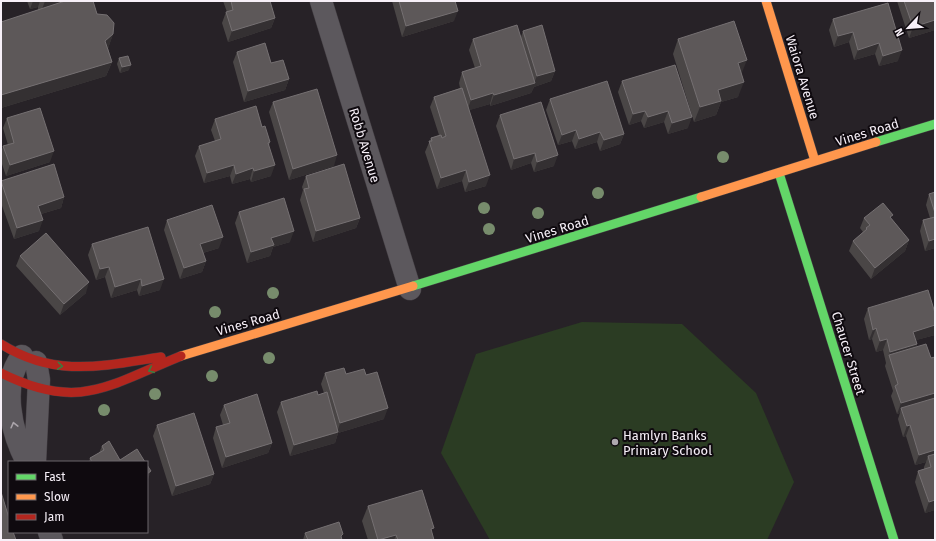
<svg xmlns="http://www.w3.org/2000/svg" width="936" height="541" viewBox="0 0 936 541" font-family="'Fira Sans',sans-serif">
<rect width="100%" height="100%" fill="#272227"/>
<path fill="#2b3c23" d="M582,322l100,2 74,69 38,89 -27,58h-277l-49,-87 35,-99z"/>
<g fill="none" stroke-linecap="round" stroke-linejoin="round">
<g stroke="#423d42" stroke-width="23">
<path id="street" d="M321,1l89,288
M22,356c-22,28 -11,76 5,106
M35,462l4,-82 -3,-18
M49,532l3,8"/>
</g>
<g stroke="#423d42" stroke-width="10">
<path id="fast" d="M876,142l59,-18
M779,173l115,367
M413,286l288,-89"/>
</g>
<g stroke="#423d42" stroke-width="10">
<path id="slow" d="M766,1l49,160
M701,197l175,-55
M181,356l232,-70"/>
</g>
<g stroke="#423d42" stroke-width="10">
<path id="jam" d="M1,344c54,34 101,22 160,13
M1,373c78,39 108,12 180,-17"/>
</g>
<use href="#street" stroke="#5c585d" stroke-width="22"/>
<use href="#fast" stroke="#63d668" stroke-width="9"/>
<use href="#slow" stroke="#ff974d" stroke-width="9"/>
<use href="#jam" stroke="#b3261e" stroke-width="9"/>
</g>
<g fill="#778c6c">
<circle cx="723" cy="157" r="6"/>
<circle cx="598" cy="193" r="6"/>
<circle cx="484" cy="208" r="6"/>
<circle cx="538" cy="213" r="6"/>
<circle cx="489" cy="229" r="6"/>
<circle cx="273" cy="293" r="6"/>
<circle cx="215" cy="312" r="6"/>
<circle cx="269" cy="358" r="6"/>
<circle cx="212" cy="376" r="6"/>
<circle cx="155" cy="394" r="6"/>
<circle cx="104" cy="410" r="6"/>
</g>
<path fill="#4a4646" d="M27,1h66l4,13 16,20 -5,14 4,14 -6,14 -105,32v-86l37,-12v-3l-8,2z
M223,1h47l5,17 -4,10 -43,14 -6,-19 4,-11h1z
M392,1h63l-1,20 -52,16z
M897,1h38v29l-26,8z
M888,3l10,58 -19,5 -4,-12 -21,6 -5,-18 -15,5 -5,-17 4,-11z
M523,31l32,40 -4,10 -17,6 -3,6 -41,13v-2l-21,6 17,76 -21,6 -3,-11 -25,8 -12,-37 6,-14 8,-3 -9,-28 4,-10 26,-9 -1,-5 3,-11 13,-4 -6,-18 4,-11 48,-2z
M678,39l64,36 -4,22 -17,5 -5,13 -22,7 -21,-68z
M237,52l34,11 18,16 -4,11 -41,12 -11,-40z
M119,58l10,12 -9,3 -3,-9z
M675,65l13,63 -20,6 -4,-12 -20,6 -3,-7 -12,4 -11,-33 4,-11z
M550,99l74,35 -4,10 -20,7 -3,-9 -22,7 -3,-8 -14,4 -12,-35z
M273,102l61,64 -45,14 -20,-68z
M500,115l54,51 -20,6 -3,-9 -20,7 -15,-44z
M7,118l43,44 -44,14 -5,-15v-8l2,-7 5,-1 -5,-17z
M215,119l47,8 8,15 -1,4 2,30 -20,6 -1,-3 -18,5 -2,-8 -26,7 -9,-27 4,-10 16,-5 -4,-11z
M306,176l54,42 -4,10 -43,14 -13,-42 3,-10 -1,-3z
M1,181l63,16 -3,11 -20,6 -2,17 -25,8 -13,-36z
M935,192v56l-10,3 -5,-20 3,-11 7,-2 -4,-13 3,-11z
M239,212l51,30 -17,5 -3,9 -23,7 -12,-40z
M864,218l28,1 17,21 -4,11 -34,28 -22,-28 4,-10 10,-9 -3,-4z
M167,220l52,28 -16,5 3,8 -4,11 -22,7 -16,-49z
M92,244l68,46 -21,6 -2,-6 -26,8 -6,-21 -9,3 -8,-25z
M20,256l66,37 -26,22 -44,-49z
M868,308l67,27 -19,5 1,4 -1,3 15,11 4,-1v153l-10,3 -10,-31 3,-11 6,-2v-2l2,-5 -11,3 -9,-29 -3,1 -5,-18 2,-6 -3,1 -6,-18 2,-5 -8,-25 1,-3 -3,-13 -7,2 -4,-13 -3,1 -5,-21z
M325,373l41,2 18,44 -46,14 -3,10 -45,13 -13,-44 4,-10 37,-7 6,-2 -3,-9z
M224,405l48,38 -4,10 -46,15 -9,-30 3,-11 7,-2 -3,-10z
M157,425l57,49 -4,10 -38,12 -19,-60z
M102,446l18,14 25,2h-56l1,-4 9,-5z
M368,506l64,27 2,7h-66l-6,-19z
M305,533l37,5v2h-39z"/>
<path fill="#343032" d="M33,1h7l-2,6 -8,2z
M45,1h40l-45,14z
M458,11l-4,10 -52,16 4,-11z
M275,18l-4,10 -43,14 4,-11z
M935,20v10l-26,8 4,-11z
M853,32l-4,10 -15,5 4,-11z
M113,34l-5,15 -3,-8z
M879,43l-4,11 -21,6 4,-10z
M902,50l-4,11 -19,5 4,-10z
M747,60l-6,15 -3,-12z
M112,62l-6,14 -105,32v-13z
M131,65l-2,5 -9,3 2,-6z
M555,71l-4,10 -17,6 -3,6 -41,13 4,-11 40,-12 3,-7z
M289,79l-4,11 -41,12 4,-11z
M744,82l-6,15 -17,5 -5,13 -22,7 6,-15 18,-17z
M493,93l-3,11 -23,7 4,-11z
M645,111l-4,10 -12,4 4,-11z
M668,111l-4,11 -20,6 4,-11z
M692,117l-4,11 -20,6 4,-11z
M576,130l-4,11 -14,4 4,-10z
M600,132l-3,10 -22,7 4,-10z
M624,134l-4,10 -20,7 4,-11z
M54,151l-4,11 -44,14 4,-11z
M535,153l-4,10 -20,7 3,-11z
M337,155l-3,11 -45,14 4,-11z
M558,155l-4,11 -20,6 3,-10z
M234,165l-4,11 -26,7 3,-10z
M275,165l-4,11 -20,6 3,-11z
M253,168l-3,11 -18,5 4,-10z
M466,170l-4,11 -25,8 4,-11z
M490,175l-4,11 -21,6 4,-10z
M64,197l-3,11 -27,8 4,-10z
M360,218l-4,10 -43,14 3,-11z
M43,220l-4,11 -25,8 3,-11z
M294,231l-4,11 -17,5 -3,9 -23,7 4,-11 20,-14z
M223,237l-4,11 -23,7 4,-11z
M935,239v9l-10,3 4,-10z
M909,240l-4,11 -34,28 4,-11z
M206,261l-4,11 -22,7 4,-11z
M109,267l-4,10 -9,3 4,-11z
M141,279l-4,11 -26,8 4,-11z
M164,279l-4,11 -21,6 3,-10z
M89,282l-3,11 -26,22 4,-11z
M935,325v10l-26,7 4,-10z
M876,328l-4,11 -3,1 4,-10z
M887,339l-4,11 -7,2 4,-11z
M917,344l-4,11h-24l1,-3z
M935,393v9l-34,6 -1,5 -3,1 4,-11z
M388,408l-4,11 -46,14 -3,10 -45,13 4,-11 43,-12 3,-10z
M910,425l-4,11 -3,1 4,-11z
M272,443l-4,10 -46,15 4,-11z
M935,450v9l-7,-3 -2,6 -11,3 4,-10z
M151,471l-4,11v-8z
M214,474l-4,10 -38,12 4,-10z
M935,500v10l-10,3 4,-11z
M396,535l-2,5h-15z"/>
<path fill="#5d5859" stroke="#757072" d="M65,1h28l4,13 10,1 7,8 -1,11 -8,7 7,21 -111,33v-73z
M231,1h39l5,17 -43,13 -6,-19 7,-2z
M399,1h56l3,10 -52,15z
M904,1h31v19l-22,7z
M888,3l14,47 -19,6 -4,-13 -21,7 -5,-18 -15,4 -5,-17z
M734,21l13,39 -9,3 6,19 -26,8 3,11 -21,6 -22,-68z
M517,25l18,58 -41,12 -1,-2 -22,7 -9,-28 19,-6 -8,-27z
M542,25l13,46 -18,5 -14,-45z
M265,43l6,20 12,-3 6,19 -41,12 -11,-39z
M128,56l3,9 -9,2 -3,-9z
M675,65l17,52 -20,6 -4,-12 -20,6 -3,-6 -12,3 -11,-33z
M607,81l17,53 -20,6 -4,-8 -21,7 -3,-9 -14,5 -12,-36z
M462,88l28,87 -21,7 -3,-12 -25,8 -12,-37h3l-1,-3 10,-3 1,3 4,-2 -12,-39z
M317,89l20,66 -44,14 -20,-67z
M541,102l17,53 -21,7 -2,-9 -21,6 -14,-44z
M256,106l6,21 3,-1 5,16 -2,1 7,22 -21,6 -1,-3 -17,6 -2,-9 -27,8 -8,-27 22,-7 -6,-20z
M40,108l14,43 -44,14 -7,-19 11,-3 -7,-25z
M54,164l10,33 -26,9 5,14 -26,8 -16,-47z
M344,164l16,54 -44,13 -12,-42 5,-1 -3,-12z
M935,192v21l-6,-19z
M284,198l10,33 -23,7 3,7 -23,7 -12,-40z
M883,203l10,12 -3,2 19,23 -34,28 -22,-27 14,-12 -1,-1 4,-3 -6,-7z
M212,205l11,32 -23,7 6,17 -22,7 -17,-48z
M935,217v22l-6,2 -6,-21z
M148,227l16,52 -22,7 -1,-7 -26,8 -6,-20 -9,2 -8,-25z
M46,233l43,49 -25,22 -44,-48z
M928,290l7,23v12l-22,7 4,12 -27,8 -3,-13 -7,2 -4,-13 -3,2 -5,-22z
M926,344l5,14 4,-1v36l-34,10 -6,-17 3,-2 -9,-29z
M344,368l2,6 18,-5 2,6 11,-3 11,36 -48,15 -15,-50z
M317,391l1,4 9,-3 11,40 -44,13 -13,-43z
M257,394l15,49 -46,14 -10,-30 14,-4 -6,-18z
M935,398v52l-16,5 -9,-30 -3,1 -6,-18z
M194,413l20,61 -38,12 -19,-61z
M109,441l11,19 17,-11 8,13h-53l-2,-4 14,-8 -2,-4z
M935,454v46l-6,2 -11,-31 13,-4 -3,-11z
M147,465l4,6 -4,3z
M422,490l12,38 -3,1 3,11h-36l-2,-5 -18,5 -10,-34z
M1,492l8,26v14h4l3,8h-15z
M339,522l4,12 -2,2 1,4h-34l-3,-7z"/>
<defs><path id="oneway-chevron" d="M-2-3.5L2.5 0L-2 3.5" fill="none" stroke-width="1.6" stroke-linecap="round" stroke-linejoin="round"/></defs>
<g stroke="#3d7a40">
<use href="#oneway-chevron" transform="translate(60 366) rotate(6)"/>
<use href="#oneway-chevron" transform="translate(151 370) rotate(156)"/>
</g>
<use stroke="#aaa4aa" href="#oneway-chevron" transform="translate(14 425) rotate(-104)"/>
<circle fill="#aea8af" stroke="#0f0a0f" stroke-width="1.5" cx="615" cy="442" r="4"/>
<g text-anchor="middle" stroke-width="4" stroke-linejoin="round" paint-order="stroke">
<g font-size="13" fill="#f7f0f8" stroke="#0f0a0f">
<text transform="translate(803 77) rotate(73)" y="5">Waiora Avenue</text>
<text transform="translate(867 132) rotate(-17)" y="5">Vines Road</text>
<text transform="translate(365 145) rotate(73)" y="5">Robb Avenue</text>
<text transform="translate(557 229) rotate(-17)" y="5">Vines Road</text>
<text transform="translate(248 322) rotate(-16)" y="5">Vines Road</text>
<text transform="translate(849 353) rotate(73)" y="5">Chaucer Street</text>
</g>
<g font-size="13" fill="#f7f0f8" stroke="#0f0a0f" text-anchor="start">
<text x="623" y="440">Hamlyn Banks<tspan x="623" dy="15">Primary School</tspan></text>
</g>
</g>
<rect width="936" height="541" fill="none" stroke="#f7f0f8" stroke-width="4"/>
<rect x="8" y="461" width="140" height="72" fill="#0f0a0f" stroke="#6c666c"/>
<rect x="16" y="474" width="20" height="6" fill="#63d668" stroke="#6c666c"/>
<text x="44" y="481" font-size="12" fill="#f7f0f8">Fast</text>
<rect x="16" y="494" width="20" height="6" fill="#ff974d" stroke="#6c666c"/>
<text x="44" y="501" font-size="12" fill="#f7f0f8">Slow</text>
<rect x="16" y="514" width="20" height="6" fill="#b3261e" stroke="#6c666c"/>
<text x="44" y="521" font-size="12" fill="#f7f0f8">Jam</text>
<g transform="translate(908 28) rotate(244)" stroke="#0f0a0f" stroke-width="3" paint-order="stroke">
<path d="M0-3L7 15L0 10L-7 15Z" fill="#f7f0f8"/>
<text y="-6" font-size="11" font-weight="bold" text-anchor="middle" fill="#f7f0f8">N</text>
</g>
</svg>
